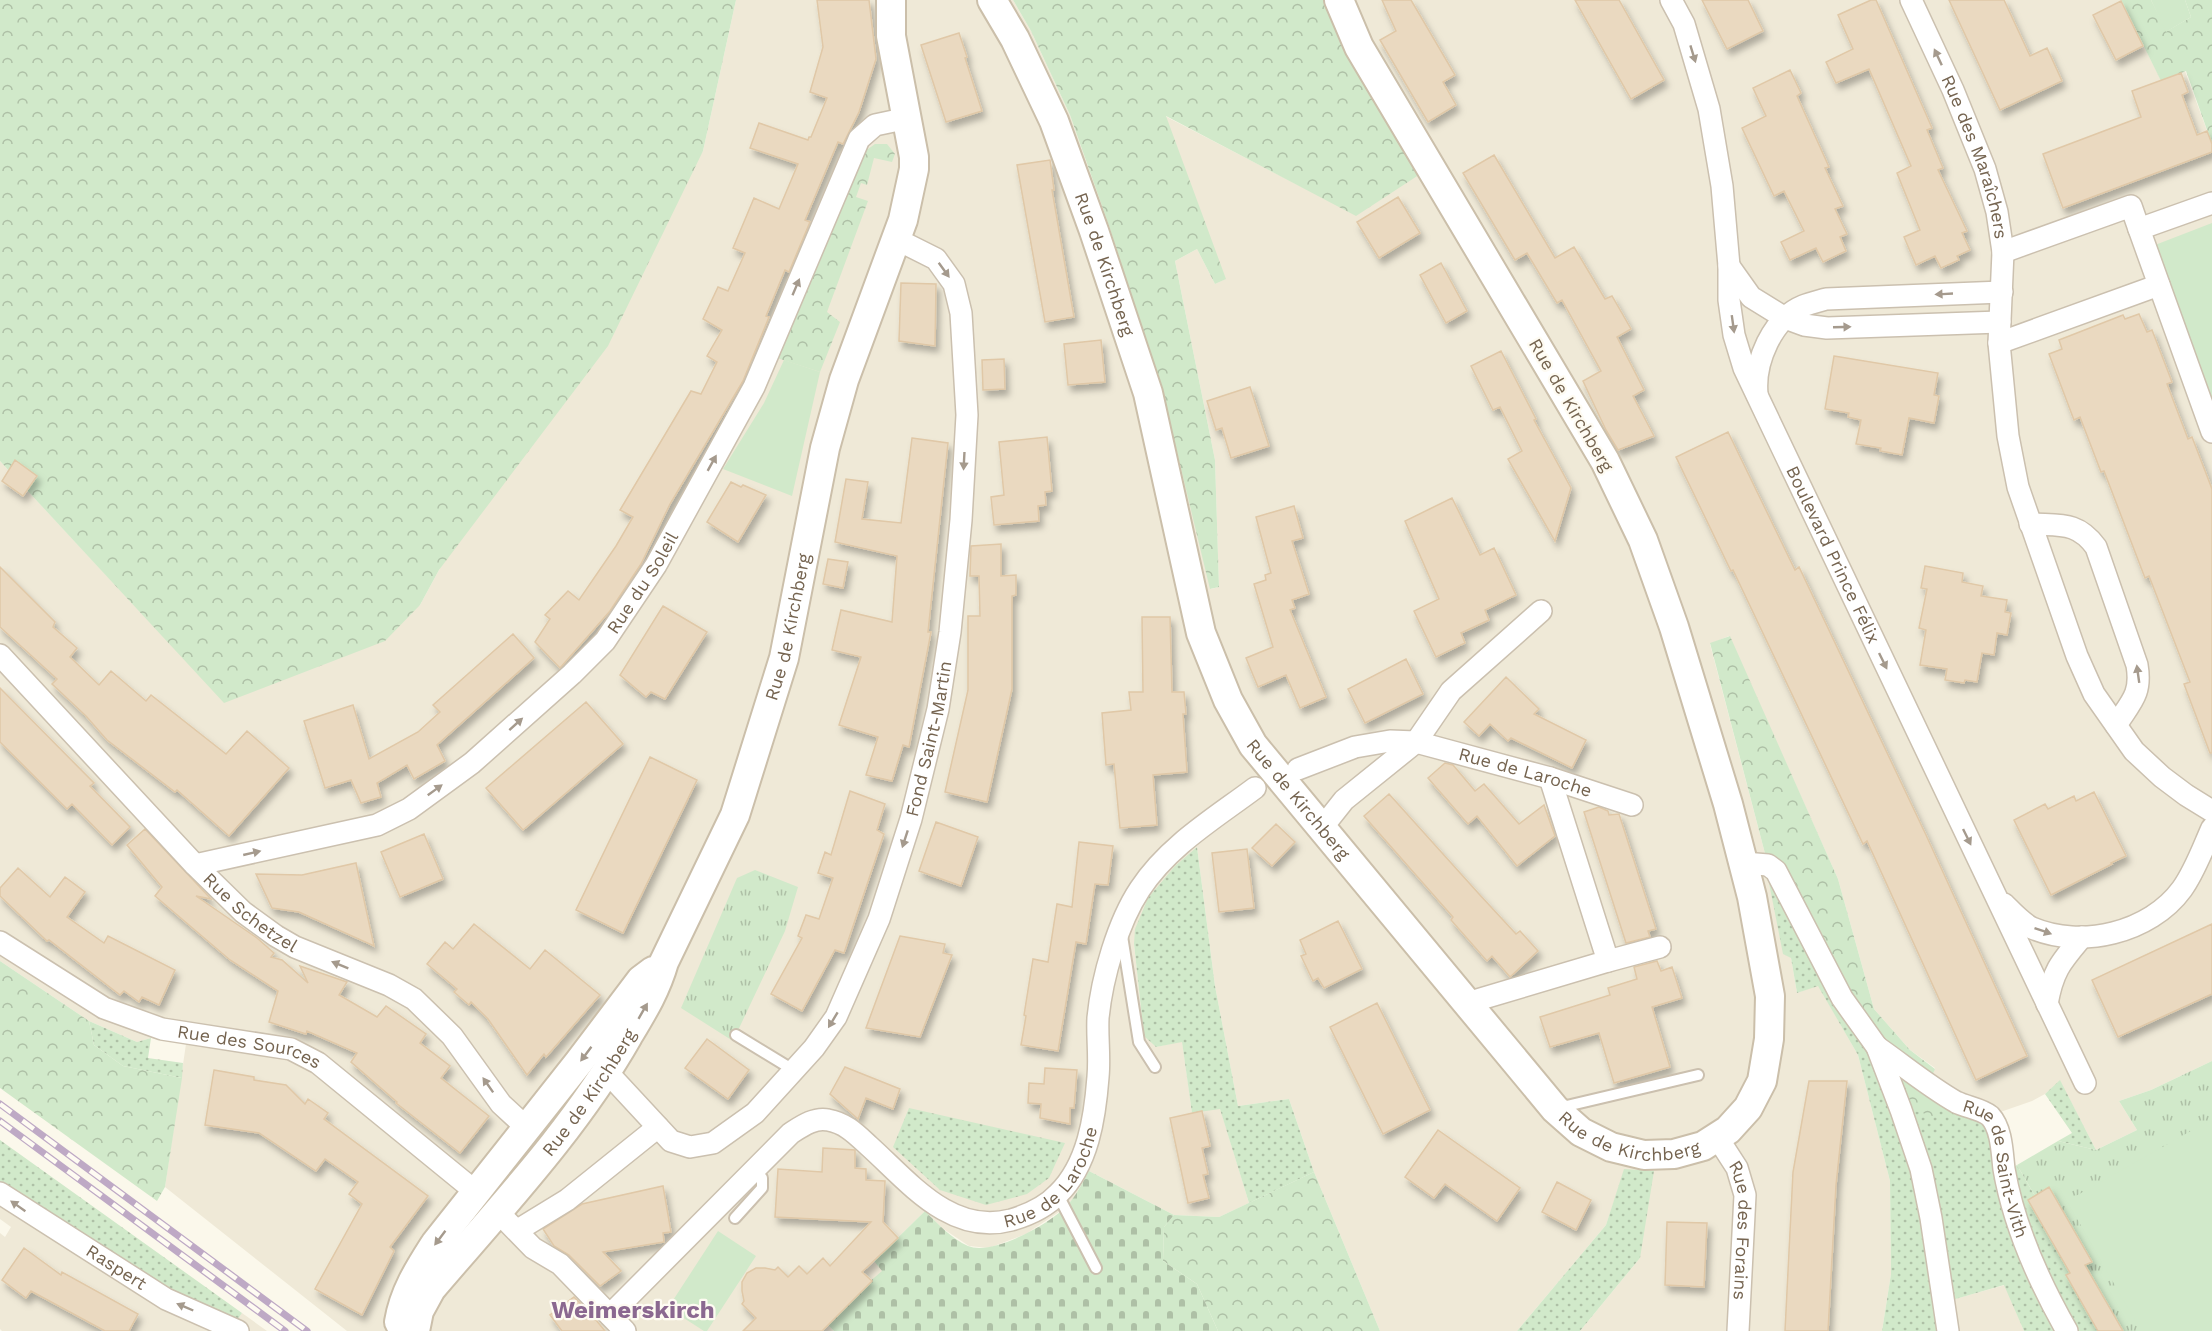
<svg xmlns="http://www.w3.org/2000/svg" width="2212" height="1331" viewBox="0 0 2212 1331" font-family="'Work Sans',sans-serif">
<defs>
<pattern id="grass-dots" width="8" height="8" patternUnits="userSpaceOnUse" patternTransform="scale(1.5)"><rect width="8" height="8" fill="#d1e9ca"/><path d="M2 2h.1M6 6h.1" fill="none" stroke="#aec0a6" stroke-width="1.8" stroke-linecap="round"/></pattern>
<pattern id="forest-crowns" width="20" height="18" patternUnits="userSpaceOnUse" patternTransform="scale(1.5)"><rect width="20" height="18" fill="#d1e9ca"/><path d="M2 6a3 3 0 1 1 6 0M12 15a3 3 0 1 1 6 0" fill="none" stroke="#aec0a6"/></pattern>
<pattern id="cemetery-stones" width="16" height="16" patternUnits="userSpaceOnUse" patternTransform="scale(1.5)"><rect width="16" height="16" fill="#d1e9ca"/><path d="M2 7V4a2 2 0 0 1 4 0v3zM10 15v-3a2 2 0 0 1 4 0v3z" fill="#aec0a6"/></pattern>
<pattern id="park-tufts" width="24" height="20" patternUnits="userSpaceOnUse" patternTransform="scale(1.5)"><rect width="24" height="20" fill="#d1e9ca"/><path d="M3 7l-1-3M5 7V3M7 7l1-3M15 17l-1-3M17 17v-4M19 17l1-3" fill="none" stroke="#aec0a6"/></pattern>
<filter id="shadow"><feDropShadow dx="3.5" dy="6" stdDeviation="3" flood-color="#0004"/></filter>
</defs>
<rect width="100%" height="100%" fill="#fbf8eb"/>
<path fill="#efe9d7" d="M736,0h277l18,31 39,84 39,111 53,164 49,199 8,-2 -4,-127 -40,-199 22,-12 18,35 10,-5 -60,-163 191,99 -17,-215h782l40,80 24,-9 27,73v917l-61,29 -32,11 18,29 -41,20 -36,-69 -15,13 -13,7 -43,15 -61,-31 7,-17 -25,-18 -36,-41 -36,-130 -109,-243 -19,8 58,221 23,93 6,35 21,-8 40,70 32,126 1,93 -9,57h-302l60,-73 -15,-89 -19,56 -89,106h-137l-66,-159 -25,-73 -51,7 -23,-120 -18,-139 -63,97 10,91 12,12 26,-6 10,71 28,-4 29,95 -30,14 -45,-2 -85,-44 -16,28 -8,9 -39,26 -37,14 -20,-2 -27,-18 -17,-17 -51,50 9,10 -59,50 10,10h-487l-182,-144 21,-143 -35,-6 -14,4 -48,-21 -89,-60v-500l224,241 196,-97 19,-35 264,-419z
M0,1193l231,134 11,-14 25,18h-265l-2,-2v-96l5,4 6,-10 -11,-8z
M2005,1285l19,46h-76l-4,-29z"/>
<path fill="url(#grass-dots)" d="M1197,847l18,139 23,120 51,-7 25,73 -65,31 -29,-94 -28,4 -10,-71 -26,5 -12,-11 -10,-92 1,-15 13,-31 27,-32z
M1768,878l130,183 91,55 16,56 12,-7 18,31 -7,4 42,73 -3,2 31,56h-74l-20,-46 -59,17 3,29h-66l9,-57 -1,-93 -32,-126 -40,-69 -21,7 -6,-35 -8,-4z
M89,1021l48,21 14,-4 -3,20 35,5 -1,15 -59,-12 -29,-21z
M2060,1080l36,70 -38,-9 14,-8 -27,-39z
M909,1108l156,35 -16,35 -22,16 -41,11 -46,-15 -47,-43z
M0,1140l242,173 -5,7 -74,-34 -71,-41 -92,-64z
M1624,1169l30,2 -14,87 -60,73h-63l89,-106z"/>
<path fill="url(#forest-crowns)" d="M0,0h736l-33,151 -95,195 -169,224 -19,35 -35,36 -161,62 -224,-242z
M1013,0h326l92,167 -75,49 -190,-100 60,163 -11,5 -18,-35 -22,12 40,199 4,127 -9,2 -48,-199 -53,-164 -39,-111 -39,-84z
M2121,0h30l16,31 24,-14 -6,-17h27v144l-26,-73 -25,10z
M875,144h12l8,10 -3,8 -18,-4 -7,27 -6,-2 -5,14 12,4 -41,111 13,10 -20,50 -43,-14 88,-211 3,2z
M1730,636l108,243 36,130 36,41 25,19 -7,16 12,19 -4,13 -27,-8 -4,-25 22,1 -50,-38 -109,-182 -58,-222z
M0,961l89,60 5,24 29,21 59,12 -17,109 -8,14 -157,-113z
M1314,1172l66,159h-162l-21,-47 -34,-23 1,-34 10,-12 45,2z"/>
<path fill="url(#cemetery-stones)" d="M1089,1171l85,44 -10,12 -1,34 34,23 21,47h-384l-10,-10 58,-50 -8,-10 51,-50c12,12 27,28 43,35 25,10 81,-22 99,-40 9,-10 15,-23 22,-35z"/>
<path fill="url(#park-tufts)" d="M755,870l43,17 -13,44 -52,110 -52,-33 56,-130z
M2212,1061v270h-107l-39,-56 4,-2 -42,-73 7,-4 -18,-31 41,-24 38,9 41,-20 -18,-29 32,-11z"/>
<path fill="#d1e9ca" d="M2151,0h34l6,17 -25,15z
M2212,223v197l-57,-175z
M784,360l36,12 -28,124 -69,-27 41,-66z
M2212,1119v212h-71l-74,-130z
M718,1231l38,25 -49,75h-3l-36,-23z"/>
<path fill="#ead9c0" stroke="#e0c8a7" stroke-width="1.5" filter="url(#shadow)" d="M817,0h52l7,59 -17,53 -16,32 -5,-2 -33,78 5,2 -21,50 -4,-2 -19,46 3,1 -26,64 -73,123 -29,60 -31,47 -50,57 -25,-26 15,-23 -5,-4 23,-24 11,9 37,-54 17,-29 -13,-7 71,-119 10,3 16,-32 -10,-6 15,-26 -19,-11 15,-32 10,4 17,-38 -12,-5 21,-50 25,11 19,-45 -48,-16 9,-25 49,17 1,-3h2l16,-39 -17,-6 13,-45z
M1382,0h29l44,75 -12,7 13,23 -28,17 -48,-82 16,-9z
M1575,0h44l45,80 -33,19z
M1702,0h46l15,31 -36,18z
M1871,0h5l56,128 -5,2 16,38 -5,2 29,61 -5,2 8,17 -13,6 2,4 -18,8 -6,-12 -19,9 -12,-28 16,-7 -23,-57 14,-7 -42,-97 -33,14 -10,-21 27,-13 -15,-34z
M1949,0h55l26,56 17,-8 15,33 -62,29z
M2121,1l22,45 -27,14 -23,-45z
M959,33l8,24 -2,1 17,53 -36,11 -25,-77z
M1790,70l11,23 -4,3 32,71 -4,1 18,38 -8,3 12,25 -7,3 6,14 -23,11 -7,-14 -26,12 -9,-18 23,-11 -20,-40 -10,5 -32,-68 24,-12 -13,-28z
M2181,73l7,19 -6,3 15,40 10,-4 5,13v8l-149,56 -20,-54 98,-37 -9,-26z
M1494,155l61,103 19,-11 31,52 7,-3 19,33 -14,8 27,53 -11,6 21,40 -36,14 -12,-20 -23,-49 18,-10 -39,-71 -5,3 -30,-50 -12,7 -52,-87z
M1050,160l4,30h-2l22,127 -29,5 -28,-157z
M1398,197l22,36 -41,25 -22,-36z
M1441,263l26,48 -21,12 -26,-48z
M901,283l35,1 -1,62 -36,-5z
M2139,314l8,18 5,-2 20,52 -5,2 21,55 4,-2 20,52v264h-2l-26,-69 6,-2 -41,-106 -4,2 -41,-107 -3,1 -21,-55 -6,3 -25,-66 13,-5 -3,-9 64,-25 2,4z
M1101,340l4,42 -37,3 -4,-41z
M1501,351l35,68 -2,1 37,68 -16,53 -47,-82 14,-8 -22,-44 -7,3 -22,-44z
M1834,356l104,17 -4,22 5,1 -5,27 -25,-5 -7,37 -22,-4 1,-3 -25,-4 5,-24 -13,-3 1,-4 -24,-4z
M1004,359l1,30 -22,1 -1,-30z
M1250,387l19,59 -38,12 -9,-30 -6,2 -9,-29z
M1728,432l67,138 4,-3 127,268 101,221 -51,24 -109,-239 -4,3 -130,-274 -2,1 -55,-114z
M1047,437l5,54 -7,1 1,13 -8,1 1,15 -45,4 -3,-28 13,-2 -5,-53z
M912,438l36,5 -20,189h3l-22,115 -6,-2 -11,36 -26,-6 12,-38 -39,-12 22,-68 -29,-7 9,-40 51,12 5,-66 -62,-14 11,-63 22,3 -6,37 39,4z
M15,460l22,16 -14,20 -21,-15z
M731,482l10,5 2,-2 23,10 -28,47 -31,-20z
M1452,498l28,57 14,-7 22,47 -31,15 4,10 -28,13 4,10 -29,14 -22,-46 25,-12 -34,-78z
M1294,506l9,32 -11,3 17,53 -17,6 3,8 -5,2 36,87 -26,11 -14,-33 -28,12 -12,-29 27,-11 -19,-63 12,-4 -1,-5 6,-2 -15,-56z
M1001,544v32l15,-1v20l-4,1v93l-25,113 -42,-10 23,-102v-74h12l-1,-40h-9l1,-30z
M828,559l20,3 -5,26 -20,-4z
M1925,566l38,7 -1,9 21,4 -2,10 26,4 -2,12 6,1 -4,22 -10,-2 -3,22 -12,-2 -5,29 -12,-2 -1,3 -19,-3 2,-11 -27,-4 6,-35 -7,-2 8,-39 -6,-1z
M0,567l55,55 -2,5 24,21 -7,9 29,28 12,-14 35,30 5,-6 75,59 21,-23 42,37 -60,68 -52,-46 -2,2 -68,-52 -21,-24 -34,-32 5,-5 -57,-52z
M663,606l44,26 -42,67 -14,-7 -5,5 -26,-22z
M1142,617h28l2,75h12l2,22h-3l4,58 -34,3 4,50 -37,3 -6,-64 -8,1 -4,-52 29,-3 -2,-18h14z
M513,634l21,24 -97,87 8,16 -31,18 -7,-14 -30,18 4,14 -20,6 -10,-23 -26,8 -21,-67 49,-16 16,54 49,-27 22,-20 -7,-7z
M1406,659l17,35 -58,29 -17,-34z
M1506,677l33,32 -5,5 52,26 -14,28 -61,-30 -3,3 -18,-17 -11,12 -15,-14z
M0,688l94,95 -4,3 40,41 -18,18 -40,-41 -5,5 -67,-67z
M586,702l37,42 -100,86 -37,-42z
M650,757l47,23 -74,153 -47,-23z
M1445,763l8,2 22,26 9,-7 35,40 25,-19 11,31 -38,30 -40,-50 -9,8 -40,-46z
M850,791l35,13 -8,26 7,4 -40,119 -9,-3 -33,61 -31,-17 31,-56 -4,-2 8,-21 13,4 14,-41 -15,-5 7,-21 6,3z
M2094,792l32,64 -15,7 1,1 -61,31 -37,-75 31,-16 3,5 26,-13 2,5z
M1389,794l90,100 37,40 4,-3 18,20 -28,26 -18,-21 -5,5 -36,-41 2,-3 -89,-101z
M1599,807l9,4 1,4 10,-1 37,115 -8,2 2,6 -24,6 -42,-131z
M936,822l42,15 -17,49 -42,-15z
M1276,824l19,18 -23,24 -20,-18z
M145,829l66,70 -15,-3 61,42 17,15 -3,4 11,3 26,23 -8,-17 47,16 -8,13 38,22 9,-11 40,28 -6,9 30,23 -9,12 48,38 -29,37 -64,-50 1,-1 -46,-40 6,-9 -50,-22 -1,3 -37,-12 9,-31 -48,-31 -75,-64 7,-9 -35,-42z
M424,834l19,45 -43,18 -19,-45z
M1079,842l34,4 -5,39 -13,-1 -9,60 -10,-2 -18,109 -37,-6 5,-29 -2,-1 9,-56 15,3 9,-58 15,3z
M1247,849l7,59 -35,4 -7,-59z
M356,863l18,83 -75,-34 -27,-4 -16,-34 46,1z
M18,868l32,29 15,-20 20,15 -18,25 37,26 4,-7 67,34 -16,35 -17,-8 -3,5 -15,-11 -4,4 -71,-55 -2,1 -47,-45v-8z
M1338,921l24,48 -38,19 -6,-10 -5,3 -12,-25 5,-2 -6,-14z
M474,924l56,45 15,-19 55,45 -54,62 -2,-3 -17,21 -39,-56 -17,-17 -2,3 -15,-13 3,-3 -30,-25 18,-22 8,7z
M2212,924v70l-94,43 -26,-57z
M900,936l45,8 -2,9 9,2 -32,82 -54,-9z
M1657,961l4,10 11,-4 10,31 -30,9 18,60 -56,16 -15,-50 -49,14 -10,-30 70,-22 -2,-7 29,-9 -3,-12z
M1377,1003l53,107 -47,24 -53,-107z
M707,1039l42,31 -21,29 -43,-31z
M845,1067l55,22 -7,20 -27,-11 -8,21 -28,-25z
M1045,1068l32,2 -3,38h-4v16l-30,-6 1,-14 -13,-1 1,-20 15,1z
M214,1070l40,7v3l32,5 19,19 3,-5 20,14 -4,6 104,77 -38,51 4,4 -32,64 -47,-26 47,-85 -13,-10 9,-12 -33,-23 -9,12 -57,-38 -54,-8z
M1809,1081h38l-11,104 -8,146h-43l8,-159z
M1202,1111l8,35 -8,2 6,26 -5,1 6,23 -21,5 -18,-85z
M1438,1130l82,58 -23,33 -52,-37 -11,14 -29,-21z
M823,1148l32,2v18l11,1v11l19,1 -2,41 15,16 -36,34 10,9 -50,50h-79l13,-13 -14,-14 2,-3 -2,-10v-9l5,-9 9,-5h9l10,2 3,-3 10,10 11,-11 8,8 16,-16 7,8 41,-44 -96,-5 3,-48 44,3z
M1557,1182l34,18 -15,30 -34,-18z
M663,1186l8,46 -8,1 1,9 -61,10 18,19 -21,15 -31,-31 -15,-9 -11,-17 39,-25z
M2049,1187l43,75 -7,3 38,66h-25l-32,-56 4,-2 -42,-73z
M1667,1222l40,1 -3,64 -39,-2z
M24,1248l37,27 1,-3 76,42 -9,17h-24l-74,-40 -5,7 -24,-18z
M574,1297l17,17 14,17h-43l-12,-16z"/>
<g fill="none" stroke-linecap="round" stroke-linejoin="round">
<g stroke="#cbc0af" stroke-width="14">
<path id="lane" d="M1122,936l17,106 16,25
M736,1035l59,36
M1558,1108l140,-33
M1058,1195l38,73
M735,1218l27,-30v-10l-8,-8"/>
</g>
<g stroke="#cbc0af" stroke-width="24">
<g id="street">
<path id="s1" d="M1671,0l13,24 25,85 13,77 7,80v34l5,35 10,33 341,715"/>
<path id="s2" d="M1911,0l42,90 32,79 12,43 6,40 -4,91 9,93 10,51 59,169 17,38 40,57 28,26 24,18 26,16"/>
<path d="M2212,203l-73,26 73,203"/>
<path d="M2003,252l128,-46 8,23"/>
<path d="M1729,266l22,31 34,21 19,7 23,3 173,-6"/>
<path d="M1999,343l160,-58"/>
<path d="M1757,394c-3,-32 15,-75 46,-88 7,-3 16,-5 23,-7l176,-7"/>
<path d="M2030,524c30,2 47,-3 66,23l41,118c5,29 -6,37 -21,60"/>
<path id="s3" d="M0,655l195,210 48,47 33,24 19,11 94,38 25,14 38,37 49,68 26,24"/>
<path id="s4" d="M1298,769l57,-22 35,-6 26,1 134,36 82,27"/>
<path d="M1321,829l23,-29 72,-58 35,-51 90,-80"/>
<path d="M1744,863l24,2 8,6 66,127 35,49 24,63 20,59 10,49 17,113"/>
<path id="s5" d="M195,865l182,-40 32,-16 63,-46 100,-89 33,-33 51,-76 98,-178 105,-248 16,-14 33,-7"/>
<path d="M2004,904c8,8 18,19 28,24 49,21 118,5 150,-39 13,-18 21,-41 30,-61"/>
<path id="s6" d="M0,942l104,66 58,21 129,20 27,14 158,129"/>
<path d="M1608,961l52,-14"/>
<path d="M1467,1003l141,-42 -58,-183"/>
<path d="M2047,1004c6,-34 14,-42 35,-67"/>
<path id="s7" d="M1877,1047c26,18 51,39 79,55 10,5 26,7 34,14 12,13 12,37 14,53 10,58 34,111 63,162"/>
<path id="s8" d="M607,1072l64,69 19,6 23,-4 42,-30 59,-65 22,-31 43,-98 32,-100 27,-110 12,-77 11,-112 6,-105 -6,-102 -7,-29 -18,-25 -40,-20"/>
<path id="s9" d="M1717,1137l20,31 8,27 -7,136"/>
<path id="s10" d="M0,1193l166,106 72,32"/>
<path d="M497,1211l36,37 27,16 65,67"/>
<path d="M518,1230l49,-30 91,-73"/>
<path id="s11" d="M610,1315l181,-182c11,-7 24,-16 37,-13 18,3 29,15 41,26 40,36 82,90 142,74 17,-5 34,-12 47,-26 30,-29 37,-77 40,-117 2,-20 -1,-40 0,-59 4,-41 20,-96 42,-129 28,-43 75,-71 115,-101"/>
</g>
</g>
<g stroke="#cbbfaa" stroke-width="32">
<g id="secondary">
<path id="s12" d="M992,0l23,39 39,82 40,110 54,162 53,240 27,67 25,45 302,364 26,23 30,15 33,8 30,-1 29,-8 25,-16 20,-22 14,-27 7,-42 1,-43 -18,-99 -24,-93 -54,-177 -31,-87 -38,-79 -246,-414 -20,-47"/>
<path d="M399,1322c5,-30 20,-53 36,-78l144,-182 62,-82 12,-9"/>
<path id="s13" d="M415,1331l4,-20 12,-22c69,-81 144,-160 197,-253 15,-25 28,-46 36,-74l71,-147 49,-157 41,-210 19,-68 59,-160 11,-51v-12l-23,-121v-36"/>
</g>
</g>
<use href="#lane" stroke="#fff" stroke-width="10"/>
<use href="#street" stroke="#fff" stroke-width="21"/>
<use href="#secondary" stroke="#fff" stroke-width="28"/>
<g stroke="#bea9c5" stroke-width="7">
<path id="rail" d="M0,1104l307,227
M0,1121l285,210"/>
</g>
<use href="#rail" stroke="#fefbf2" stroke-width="4.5" stroke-dasharray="14" stroke-linecap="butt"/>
</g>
<defs><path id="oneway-solid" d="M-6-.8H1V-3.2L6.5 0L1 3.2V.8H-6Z" transform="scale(1.5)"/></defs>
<g fill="#a59a8d">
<use href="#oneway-solid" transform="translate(1693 54) rotate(73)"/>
<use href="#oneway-solid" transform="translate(1938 57) rotate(-115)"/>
<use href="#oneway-solid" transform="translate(944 270) rotate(54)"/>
<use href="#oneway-solid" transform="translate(796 287) rotate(-67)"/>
<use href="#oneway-solid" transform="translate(1944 294) rotate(177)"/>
<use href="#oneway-solid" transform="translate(1733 324) rotate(82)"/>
<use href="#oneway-solid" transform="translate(1842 327) rotate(-2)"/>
<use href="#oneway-solid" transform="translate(964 461) rotate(93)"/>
<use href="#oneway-solid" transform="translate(712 463) rotate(-61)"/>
<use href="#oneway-solid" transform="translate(1883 661) rotate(64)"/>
<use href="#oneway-solid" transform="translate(2138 674) rotate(-98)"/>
<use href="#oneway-solid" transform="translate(516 724) rotate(-42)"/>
<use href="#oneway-solid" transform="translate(435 790) rotate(-36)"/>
<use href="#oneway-solid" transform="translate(1967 837) rotate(64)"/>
<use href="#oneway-solid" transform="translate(905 839) rotate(108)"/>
<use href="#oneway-solid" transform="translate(252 853) rotate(-13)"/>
<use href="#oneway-solid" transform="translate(2043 931) rotate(19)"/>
<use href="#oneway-solid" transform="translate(340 965) rotate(-158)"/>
<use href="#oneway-solid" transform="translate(643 1011) rotate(-60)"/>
<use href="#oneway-solid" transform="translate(833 1020) rotate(121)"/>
<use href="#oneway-solid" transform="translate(586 1054) rotate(127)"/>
<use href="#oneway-solid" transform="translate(488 1085) rotate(-125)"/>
<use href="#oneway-solid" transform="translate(18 1206) rotate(-145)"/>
<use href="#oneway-solid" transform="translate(440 1238) rotate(127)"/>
<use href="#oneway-solid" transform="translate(185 1307) rotate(-157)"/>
</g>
<g text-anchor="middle" stroke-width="4.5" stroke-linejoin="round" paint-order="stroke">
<g font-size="18" fill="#756450" stroke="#fefbf2">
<text dy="6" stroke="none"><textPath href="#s2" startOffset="170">Rue des Maraîchers</textPath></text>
<text dy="6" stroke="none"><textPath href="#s12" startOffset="288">Rue de Kirchberg</textPath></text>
<text transform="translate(1571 405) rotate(60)" y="6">Rue de Kirchberg</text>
<text dy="6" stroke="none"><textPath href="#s1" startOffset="585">Boulevard Prince Félix</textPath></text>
<text dy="6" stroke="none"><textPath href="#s5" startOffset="550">Rue du Soleil</textPath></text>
<text dy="6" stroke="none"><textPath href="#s13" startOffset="808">Rue de Kirchberg</textPath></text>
<text dy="6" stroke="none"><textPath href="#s8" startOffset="609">Fond Saint-Martin</textPath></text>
<text dy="6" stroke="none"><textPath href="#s4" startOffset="236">Rue de Laroche</textPath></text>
<text dy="6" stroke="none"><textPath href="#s12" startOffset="864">Rue de Kirchberg</textPath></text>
<text dy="6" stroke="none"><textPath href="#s3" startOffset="360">Rue Schetzel</textPath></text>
<text dy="6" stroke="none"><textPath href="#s6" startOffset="274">Rue des Sources</textPath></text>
<text dy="6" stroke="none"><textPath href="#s13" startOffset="298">Rue de Kirchberg</textPath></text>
<text dy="6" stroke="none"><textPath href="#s12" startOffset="1350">Rue de Kirchberg</textPath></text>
<text dy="6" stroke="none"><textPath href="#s11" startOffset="576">Rue de Laroche</textPath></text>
<text dy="6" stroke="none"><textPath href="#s7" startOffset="182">Rue de Saint-Vith</textPath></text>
<text dy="6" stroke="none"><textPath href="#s9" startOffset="100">Rue des Forains</textPath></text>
<text dy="6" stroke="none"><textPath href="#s10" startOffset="138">Raspert</textPath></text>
</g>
<g font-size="24" font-weight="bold" fill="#8b6890" stroke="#fefbf2">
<text x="633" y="1318">Weimerskirch</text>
</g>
</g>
</svg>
